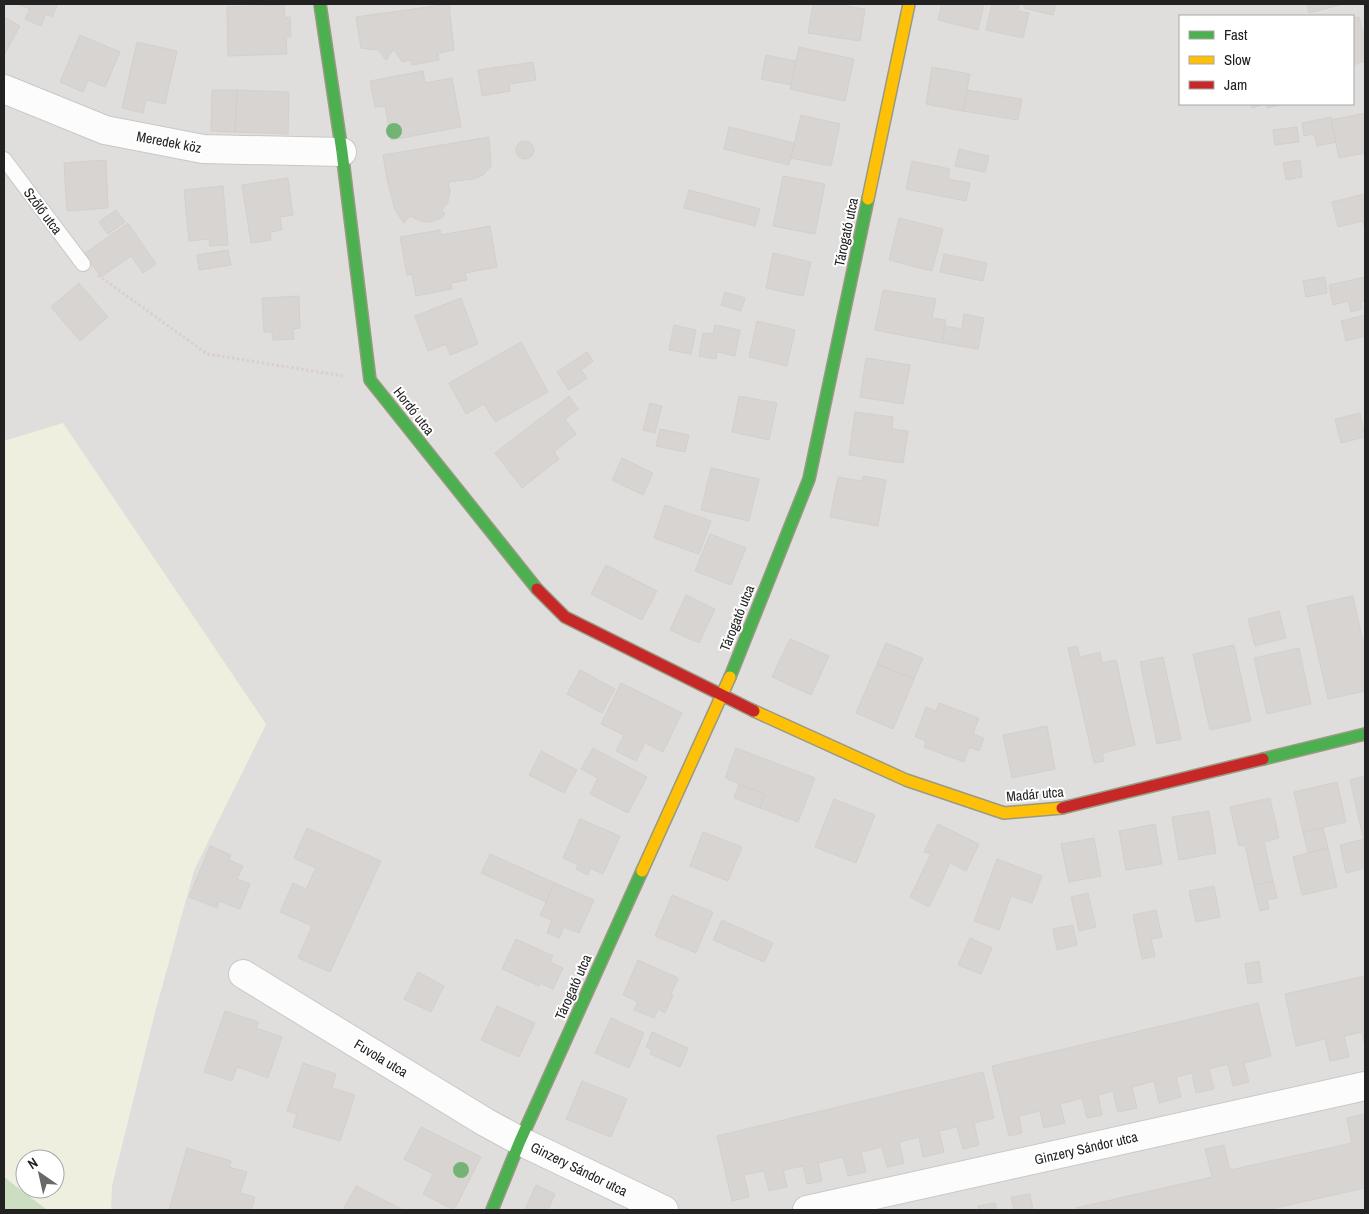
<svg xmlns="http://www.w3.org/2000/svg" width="1369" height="1214" viewBox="0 0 1369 1214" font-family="'Archivo Narrow',sans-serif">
<rect width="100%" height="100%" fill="#f0eeeb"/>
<path fill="#dfdedc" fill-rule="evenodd" d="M4,4h1361v1206h-1254l1,-24 43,-174 39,-142 72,-146 -262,-283zM1180,16h173v88h-173z"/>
<path fill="#efefdf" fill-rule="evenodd" d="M63,423l203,301 -72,146 -39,142 -44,175v23h-64l-43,-33v-736zM25,1159h30v30h-30z"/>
<path fill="#cbdec1" d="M4,1177l43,33h-43z"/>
<path fill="#d7d4d2" stroke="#d3d0cc" d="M17,4h41l-6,13 -6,-3 -5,12 -16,-7 5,-10z
M449,4l5,46 -16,3 1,7 -27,5 -1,-5 -9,2 -8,-13 -8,11 -7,-10 -18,-2 -5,-31z
M813,4h20l32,5 -5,32 -52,-8z
M942,4h42l-6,26 -40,-10z
M992,4h27l-1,7 11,2 -6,25 -37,-8z
M1025,4h31l-3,11 -29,-7z
M1307,4h36l-34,9z
M284,5l1,13 5,-1 1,20h-5l1,17 -59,2 -1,-49z
M4,17l16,9 -16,29z
M1359,17l6,24v20l-12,4v-47z
M80,35l40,17 -15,35 -17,-7 -5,12 -23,-10z
M137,42l40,9 -12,53 -19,-4 -3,13 -21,-5z
M799,47l55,12 -9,42 -55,-12z
M766,55l30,6 -5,24 -30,-6z
M533,62l3,18 -27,4 1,7 -28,5 -4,-26z
M932,67l38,7 -7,37 -37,-7z
M423,71l2,12 27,-5 9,49 -70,13 -6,-34 -10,1 -5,-26z
M212,90h25l-2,42 -24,-1z
M237,90l52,2 -1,42 -53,-2z
M967,90l55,9 -4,21 -55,-9z
M1250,104h33l-16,4 -2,-4 -13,4z
M1365,113v40l-26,5 -8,-38z
M801,115l39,9 -9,42 -40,-8z
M1331,117l5,25 -19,4 -3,-12 -10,2 -2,-13z
M729,127l66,16 -6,22 -65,-16z
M1297,127l2,15 -24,3 -2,-15z
M489,137l2,29 -8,9 -9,4 -26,3 2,9 -2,11 -6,8 3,3 -2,4 -12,5 -11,-1 -10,-5 -6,7 -9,-13 -8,-31 -4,-24z
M516 150a9 9 0 1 1 18 0a9 9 0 1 1-18 0Z
M959,149l30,7 -4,16 -30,-6z
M106,160l2,48 -41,3 -3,-48z
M1300,160l2,17 -16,3 -3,-17z
M912,161l38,8 -2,10 22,4 -4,18 -60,-12z
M783,176l42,8 -10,50 -42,-8z
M288,178l5,37 -13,2 2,13 -12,2 1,8 -20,3 -9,-58z
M223,186l5,59 -18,1 -1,-7 -20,2 -5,-51z
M689,190l71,19 -5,17 -71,-18z
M1365,194v37l-2,-10 -25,6 -6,-25z
M116,210l9,12 -17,12 -9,-12z
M899,218l44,11 -11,42 -43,-11z
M128,223l28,41 -13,9 -12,-17 -30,21 -17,-23z
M490,226l7,41 -32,6 2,7 -16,3 1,6 -36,7 -4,-22 -5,1 -7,-38 40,-7 1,5z
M228,250l3,15 -32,5 -2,-15z
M773,253l38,9 -8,34 -37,-8z
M944,254l43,9 -4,18 -43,-9z
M1325,277l2,16 -21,4 -3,-16z
M1365,277v24l-4,1 1,7 -11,3 -3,-11 -15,4 -4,-20z
M79,283l29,34 -28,24 -29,-34z
M883,290l53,9 -4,19 14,2 -4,23 -67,-13z
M725,292l20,6 -4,13 -20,-6z
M299,296l1,32 -7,1 1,10 -21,1 -1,-8h-8l-2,-34z
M461,298l17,46 -28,11 -4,-11 -18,7 -13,-35z
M964,314l20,4 -6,31 -36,-6 3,-17 17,3z
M1365,315v21l-19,5 -5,-20z
M757,321l38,9 -8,36 -38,-9z
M674,325l22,5 -5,24 -22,-4z
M715,325l25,5 -5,26 -18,-4 -1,7 -17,-3 4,-23 10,1z
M521,342l27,50 -53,30 -11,-18 -18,10 -17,-31z
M587,352l6,9 -12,9 6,8 -18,12 -12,-18z
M866,358l44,7 -7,39 -43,-7z
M569,396l9,13 -13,10 11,15 -22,18 5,7 -37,29 -27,-35z
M739,396l38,7 -8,37 -37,-8z
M650,403l12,3 -7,27 -12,-3z
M855,412l38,5 -1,12 16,2 -5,32 -54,-8z
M1360,413l5,24 -24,6 -6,-24z
M660,429l29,6 -4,17 -29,-6z
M622,458l31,15 -10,22 -31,-15z
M711,468l48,11 -10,42 -48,-11z
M863,476l23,4 -8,46 -48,-9 8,-40 24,4z
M665,505l46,16 -12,33 -45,-16z
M710,534l36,14 -15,37 -36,-14z
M606,565l51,26 -15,29 -51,-26z
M686,595l29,14 -16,34 -29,-13z
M1353,596l12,55v40l-37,8 -21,-93z
M1279,611l7,27 -31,8 -7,-27z
M790,639l39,17 -18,39 -39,-18z
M886,643l37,15 -9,21 -37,-15z
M1234,645l17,76 -41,9 -17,-76z
M1077,646l3,11 20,-5 2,11 14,-3 19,85 -33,8 2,8 -10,2 -26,-115z
M1299,648l12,56 -44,10 -13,-56z
M1163,657l18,82 -24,5 -17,-82z
M877,664l37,15 -21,50 -37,-16z
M580,670l35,19 -13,24 -35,-19z
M621,683l61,30 -19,39 -18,-9 -9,18 -20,-10 8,-16 -23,-11z
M939,703l40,15 -6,16 11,4 -5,13 -10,-4 -5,15 -40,-15 2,-6 -11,-4 11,-30 10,4z
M1047,726l8,43 -43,9 -9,-43z
M593,748l54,29 -19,36 -38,-19 8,-16 -17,-9z
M736,748l79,30 -17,44 -38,-14 5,-14 -40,-16z
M541,751l36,19 -13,23 -35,-18z
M1365,776v70l-15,-66z
M1337,782l9,40 -43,10 -9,-40z
M739,784l26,10 -5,14 -26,-10z
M1270,798l9,40 -15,4 9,39 -19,4 -9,-40 -6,1 -9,-39z
M834,799l41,16 -19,48 -41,-16z
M1209,811l7,42 -37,7 -7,-43z
M580,819l40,17 -17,38 -13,-6 -2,7 -12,-6 2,-4 -15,-7z
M938,824l41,20 -13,27 -16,-8 -21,44 -19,-10 21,-43 -7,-2z
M1155,824l7,40 -36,6 -7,-39z
M307,828l74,33 -51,111 -32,-14 14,-32 -32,-14 13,-29 13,6 10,-21 -22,-10z
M1323,828l5,20 -20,5 -5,-21z
M703,832l39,15 -14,34 -38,-15z
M1094,838l7,38 -32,6 -8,-38z
M1364,839l1,29 -19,5 -6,-28z
M210,846l21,9 -2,5 14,6 -6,13 13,5 -10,25 -21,-8 -2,7 -28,-11z
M1328,848l9,39 -35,8 -9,-38z
M490,854l65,29 -9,19 -65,-29z
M997,859l45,17 -10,27 -21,-7 -12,34 -25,-9z
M1273,881l4,17 -10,2 2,9 -9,2 -6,-26z
M555,883l39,17 -15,33 -15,-6 -5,11 -12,-5 5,-13 -12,-5z
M1214,886l6,31 -24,5 -7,-31z
M1088,893l8,34 -17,4 -8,-34z
M672,895l41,17 -17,41 -41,-17z
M1156,910l6,27 -11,2 4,17 -13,3 -9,-44z
M722,920l51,23 -9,19 -51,-22z
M1073,925l4,20 -20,5 -4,-21z
M970,938l22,10 -11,26 -23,-9z
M516,939l37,17 -3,6 13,6 -10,21 -13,-6 -1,3 -37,-17z
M638,960l40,18 -7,16 2,1 -8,18 -7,-4 -4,9 -20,-8 4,-8 -15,-7z
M1259,961l3,21 -14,2 -3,-20z
M418,972l26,14 -13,26 -27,-13z
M1365,976v71l-3,-15 -18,4 5,21 -19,4 -5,-22 -29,7 -11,-52z
M1258,1003l13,53 -27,7 5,19 -16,4 -5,-22 -19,5 5,20 -18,4 -4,-20 -16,4 5,20 -22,6 -5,-22 -22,6 5,21 -19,4 -5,-21 -15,4 4,20 -15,3 -5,-20 -22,6 5,19 -21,5 -4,-17 -21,5 3,17 -13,3 -17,-70z
M497,1006l38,17 -16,34 -38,-17z
M225,1011l34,11 -3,6 26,9 -14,41 -31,-11 -5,14 -28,-9z
M611,1018l33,15 -15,35 -34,-15z
M652,1032l36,16 -8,19 -30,-13 2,-4 -6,-3z
M303,1063l33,11 -4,14 23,7 -15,46 -47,-14 4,-13 -10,-3z
M983,1072l11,46 -20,5 5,22 -16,4 -6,-22 -18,4 5,21 -21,5 -4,-20 -20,5 5,21 -17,4 -5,-20 -21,5 5,20 -18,4 -5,-19 -25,6 4,18 -15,3 -4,-18 -20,4 4,17 -18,4 -5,-20 -20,4 5,22 -17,4 -15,-65z
M582,1081l45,18 -16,38 -45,-18z
M1365,1114v74l-98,22h-191v-2l136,-31 -7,-28 19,-4 6,25 122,-27 -5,-25z
M421,1127l60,30 -27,53 -31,-16 10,-20 -29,-15z
M187,1148l44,13 -2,6 18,5 -7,21 15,4 -4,13h-82z
M536,1185l19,9 -7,16h-23z
M356,1186l47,24h-60z
M1030,1194l3,16h-19l-3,-13z
M995,1203l2,7h-18l-1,-4z"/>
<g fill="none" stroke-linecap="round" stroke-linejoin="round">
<g stroke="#c9c8c7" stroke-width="16">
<path id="lane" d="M4,159l79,105"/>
</g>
<g stroke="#c9c8c7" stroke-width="30">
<path id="street" d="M4,89l101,41 98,19 139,3
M243,974l242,148 35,19 144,69
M807,1210l558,-124"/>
</g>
<g stroke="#999a82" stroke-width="14">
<path id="fast" d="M320,4l22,148 28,228 167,209
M730,677l79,-198 59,-280
M1263,759l102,-25
M492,1210l28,-69 122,-270"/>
</g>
<g stroke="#999a82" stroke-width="14">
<path id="slow" d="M868,199l41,-195
M754,711l152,69 98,33 58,-5
M642,871l88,-194"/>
</g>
<g stroke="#999a82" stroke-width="14">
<path id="jam" d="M537,589l28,28 189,94
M1062,808l201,-49"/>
</g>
<path stroke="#dccecd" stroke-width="3" stroke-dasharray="2.5 2.5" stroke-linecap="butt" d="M98,275l109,79 137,22"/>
<use href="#lane" stroke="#fdfcfc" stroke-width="14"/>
<use href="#street" stroke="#fdfcfc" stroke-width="28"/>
<use href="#fast" stroke="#4caf50" stroke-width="11"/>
<use href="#slow" stroke="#ffc107" stroke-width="11"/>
<use href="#jam" stroke="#c62828" stroke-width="11"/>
</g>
<g fill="#73b476">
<circle cx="394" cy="131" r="8"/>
<circle cx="461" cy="1170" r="8"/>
</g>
<g text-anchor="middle" stroke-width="4" stroke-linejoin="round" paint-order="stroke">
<g font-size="14" fill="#222" stroke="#fff">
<text transform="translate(169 142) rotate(11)" y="5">Meredek köz</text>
<text transform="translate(43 211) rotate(53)" y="5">Szőlő utca</text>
<text transform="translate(846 232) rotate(-78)" y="5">Tárogató utca</text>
<text transform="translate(414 411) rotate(52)" y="5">Hordó utca</text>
<text transform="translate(737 618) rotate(-68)" y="5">Tárogató utca</text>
<text transform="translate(1035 794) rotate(-5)" y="5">Madár utca</text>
<text transform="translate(573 987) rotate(-66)" y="5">Tárogató utca</text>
<text transform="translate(381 1058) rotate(31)" y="5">Fuvola utca</text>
<text transform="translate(1086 1148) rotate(-13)" y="5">Ginzery Sándor utca</text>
<text transform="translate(579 1169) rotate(26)" y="5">Ginzery Sándor utca</text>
</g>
</g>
<rect width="1369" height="1214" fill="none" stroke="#222222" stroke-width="10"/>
<rect x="1179" y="15" width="175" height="90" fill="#ffffff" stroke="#a7a7a7"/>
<rect x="1189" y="31" width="25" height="8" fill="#4caf50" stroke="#a7a7a7"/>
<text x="1224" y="40" font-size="15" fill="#222222">Fast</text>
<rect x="1189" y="56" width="25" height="8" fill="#ffc107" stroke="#a7a7a7"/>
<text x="1224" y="65" font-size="15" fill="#222222">Slow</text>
<rect x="1189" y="81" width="25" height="8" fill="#c62828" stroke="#a7a7a7"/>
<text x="1224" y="90" font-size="15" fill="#222222">Jam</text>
<g transform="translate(40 1174) rotate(326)"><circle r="24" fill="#ffffff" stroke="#a7a7a7"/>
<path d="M0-4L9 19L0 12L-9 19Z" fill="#6a6968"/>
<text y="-8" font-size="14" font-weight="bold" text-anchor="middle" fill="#222222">N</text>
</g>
</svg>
